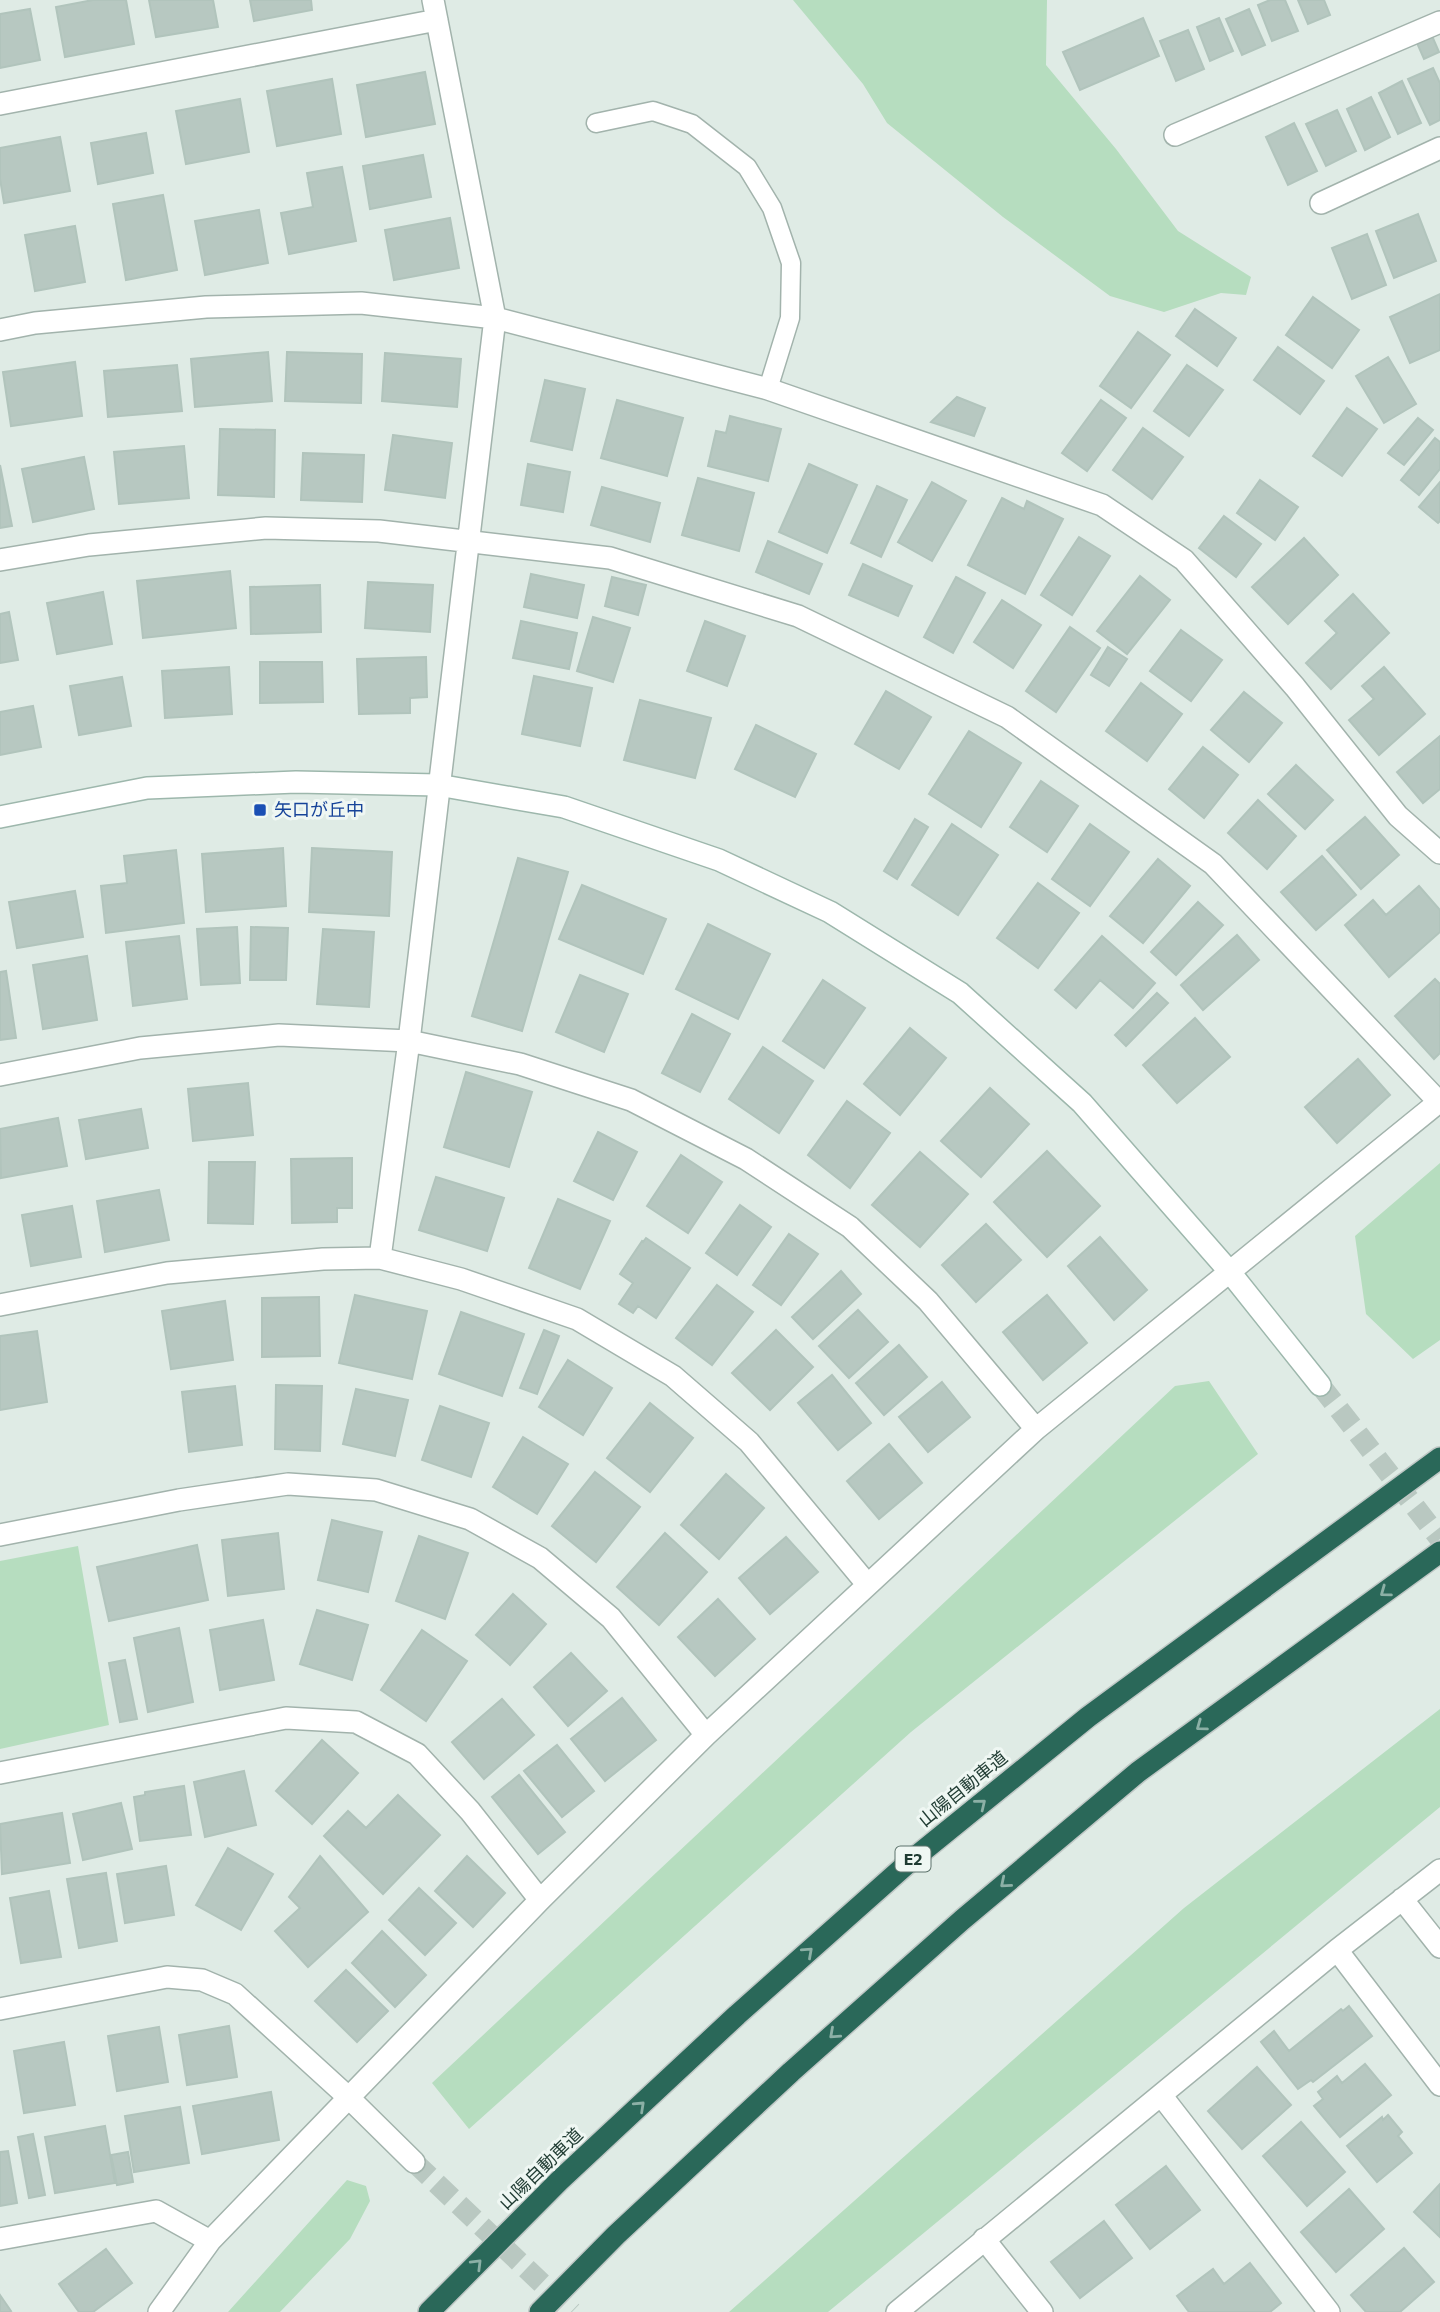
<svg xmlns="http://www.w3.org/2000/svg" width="1440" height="2312" viewBox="0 0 1440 2312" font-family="Commissioner,'Noto Sans JP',sans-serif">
<rect width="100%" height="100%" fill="#dfebe5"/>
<path fill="#b6ddbf" d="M793,0h254l-1,65 70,84 62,82 73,46 -5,18 -25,-2 -57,19 -54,-16 -107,-79 -116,-94 -24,-39z
M1440,1163v177l-27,19 -47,-45 -11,-78z
M1209,1381l49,73 -347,278 -442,397 -37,-46 743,-697z
M78,1546l31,179 -109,24v-188z
M1440,1709v98l-612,505h-99l455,-404z
M347,2180l19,6 4,15 -20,38 -70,73h-52z"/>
<path fill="#b7c8c1" stroke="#b1c4bc" stroke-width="2" d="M93,0h33l8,44 -69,13 -9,-50z
M149,0h64l5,27 -62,10z
M250,0h61l1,10 -58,11z
M1270,0h15l13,31 -26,10 -14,-36z
M1298,0h26l6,15 -22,9z
M30,9l10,51 -40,8v-54z
M1249,9l16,36 -23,10 -16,-36z
M1143,18l16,38 -79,34 -17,-38z
M1219,18l14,33 -23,10 -13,-34z
M1188,30l16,39 -28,12 -16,-40z
M1432,36l7,16 -15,7 -7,-16z
M1433,68l7,15v37l-10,5 -22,-46z
M425,72l10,52 -69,13 -9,-52z
M332,79l9,55 -64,12 -10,-55z
M1402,81l19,42 -23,11 -19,-41z
M1371,97l19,40 -25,13 -18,-41z
M240,99l9,53 -63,12 -10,-53z
M1337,110l19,41 -30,15 -20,-42z
M1294,123l23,48 -29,14 -22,-48z
M146,133l7,40 -55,11 -7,-41z
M60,137l10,54 -66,12 -4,-24v-31z
M423,155l8,42 -61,12 -7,-43z
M342,167l14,74 -67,13 -8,-41 32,-6 -6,-34z
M163,195l14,75 -51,10 -13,-76z
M259,210l9,53 -63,12 -10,-54z
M1418,214l18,47 -42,17 -18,-47z
M450,218l9,50 -65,12 -9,-50z
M75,226l10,56 -50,9 -10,-56z
M1367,234l19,51 -34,14 -20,-51z
M1440,294v56l-30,13 -20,-46z
M1313,297l46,33 -27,38 -46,-33z
M1195,309l41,29 -19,28 -41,-30z
M1138,332l32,23 -39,53 -31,-22z
M1278,347l46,34 -24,33 -46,-34z
M268,352l4,49 -77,6 -4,-48z
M287,352l75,2 -1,49 -76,-2z
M385,353l76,6 -4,48 -75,-6z
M1388,357l28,47 -32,19 -28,-47z
M75,362l7,54 -71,10 -8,-54z
M177,365l5,46 -74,6 -4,-46z
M1187,365l36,25 -34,46 -35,-25z
M545,380l40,9 -13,61 -41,-9z
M957,397l28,11 -11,28 -43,-14z
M617,400l66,18 -16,58 -66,-18z
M1101,400l25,18 -39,53 -25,-18z
M1347,408l30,21 -35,47 -29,-20z
M730,416l51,13 -13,52 -60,-15 8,-35 10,2z
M1418,418l15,12 -29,35 -16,-12z
M1143,428l40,29 -31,42 -39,-29z
M220,429l55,1 -1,67 -56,-2z
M393,435l59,8 -7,55 -60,-8z
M1435,438l5,4v27l-21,26 -18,-15z
M184,446l5,52 -70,6 -5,-52z
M303,453l61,2 -2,47 -61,-2z
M84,457l10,52 -61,13 -11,-53z
M528,464l42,8 -7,40 -42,-7z
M809,464l48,21 -30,68 -48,-21z
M0,465l12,61 -12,2z
M698,478l56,15 -15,58 -57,-16z
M1260,480l38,27 -23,33 -38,-27z
M932,482l34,19 -34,60 -34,-19z
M1440,482v39l-2,2 -19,-16z
M877,486l30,14 -26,57 -30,-14z
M602,487l58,16 -10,39 -59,-17z
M1002,498l22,11 3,-8 36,18 -38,75 -57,-29z
M1224,516l37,28 -25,33 -37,-29z
M1079,537l31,19 -38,59 -31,-20z
M1304,538l34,37 -50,49 -36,-37z
M768,541l54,23 -13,30 -53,-22z
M863,564l49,22 -14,30 -49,-21z
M230,571l6,57 -93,10 -6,-57z
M531,574l53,11 -7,33 -53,-11z
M1140,576l30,24 -43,54 -30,-23z
M612,577l34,8 -8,30 -33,-9z
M956,577l29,16 -32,60 -29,-16z
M368,582l65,3 -3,47 -65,-4z
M320,585l1,47 -70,2 -1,-47z
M103,592l9,52 -55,10 -10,-51z
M1353,594l36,39 -58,56 -25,-26 31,-30 -12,-12z
M1002,600l39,25 -28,43 -39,-26z
M9,612l9,48 -18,3v-49z
M593,617l37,11 -17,54 -36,-11z
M521,621l56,12 -8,36 -56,-11z
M705,621l40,15 -18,50 -40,-15z
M1070,627l30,21 -44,64 -30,-21z
M1181,630l41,30 -31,41 -41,-30z
M1108,647l19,12 -18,27 -18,-11z
M426,657l1,40 -17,1v15l-51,1 -2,-55z
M260,662h62l1,40 -63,1z
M229,667l3,47 -67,4 -3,-47z
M1384,667l41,47 -46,41 -30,-35 25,-21 -12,-13z
M534,676l58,12 -12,58 -58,-12z
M122,677l9,49 -52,9 -9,-49z
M1141,683l41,31 -35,47 -41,-30z
M886,691l45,26 -32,52 -44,-25z
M1244,692l38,31 -33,39 -38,-32z
M640,700l71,18 -16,60 -71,-18z
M33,706l8,41 -41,8v-43z
M756,725l60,29 -21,43 -60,-28z
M969,731l52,32 -40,64 -52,-33z
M1440,736v53l-17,14 -26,-31z
M1203,747l35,28 -34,43 -35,-29z
M1296,765l37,35 -28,29 -37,-35z
M1041,781l37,25 -31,46 -37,-25z
M1258,800l38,36 -29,33 -39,-36z
M1365,817l34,38 -38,34 -34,-39z
M915,819l13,8 -31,52 -13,-8z
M952,824l46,31 -40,60 -46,-30z
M1090,824l39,28 -39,54 -38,-27z
M283,848l3,58 -80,6 -4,-58z
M312,848l80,4 -3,64 -80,-4z
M176,850l8,73 -78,10 -5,-47 26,-3 -3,-27z
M1322,856l34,39 -40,35 -35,-38z
M518,858l50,14 -46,159 -50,-15z
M1158,859l32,27 -47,57 -33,-27z
M1038,883l41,30 -41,55 -41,-30z
M582,885l84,34 -23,55 -84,-35z
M1419,886l21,24v22l-51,45 -44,-52 28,-25 13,15z
M75,891l8,46 -66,11 -8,-46z
M1198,902l25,23 -47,50 -25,-23z
M708,924l62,30 -32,65 -62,-30z
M237,927l3,56 -39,2 -4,-56z
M251,927l37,1 -2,52h-36z
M323,929l51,3 -5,75 -52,-3z
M1237,935l22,25 -56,50 -22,-25z
M179,936l8,63 -54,7 -7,-64z
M1102,936l53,47 -22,25 -33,-28 -24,28 -21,-18z
M87,956l10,64 -54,9 -10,-64z
M6,971l10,67 -16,2v-68z
M580,975l48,19 -24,58 -48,-20z
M1435,979l5,5v69l-6,6 -39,-43z
M823,980l42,28 -41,60 -41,-27z
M1157,993l11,10 -42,43 -11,-11z
M692,1014l38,20 -30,58 -38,-19z
M1195,1018l35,39 -53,46 -34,-38z
M910,1028l36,30 -46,57 -36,-31z
M763,1047l50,34 -34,52 -50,-34z
M1358,1059l32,36 -53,48 -32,-36z
M466,1072l66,20 -23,75 -65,-20z
M248,1083l5,52 -60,6 -5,-52z
M990,1088l39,36 -48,53 -40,-36z
M847,1101l43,32 -40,55 -42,-33z
M141,1109l7,39 -62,11 -7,-39z
M58,1118l9,48 -66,12 -1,-49z
M598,1132l39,20 -24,48 -39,-19z
M1047,1151l53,55 -53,51 -53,-55z
M920,1152l48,42 -48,53 -48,-42z
M681,1155l41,27 -34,51 -41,-27z
M352,1158v50h-15v14l-45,1 -1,-64z
M209,1162h46l-2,62 -45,-1z
M436,1177l68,21 -17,53 -68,-21z
M159,1190l10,50 -64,12 -8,-51z
M558,1199l52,22 -30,68 -51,-21z
M740,1205l31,22 -34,48 -31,-22z
M72,1206l9,51 -50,9 -9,-51z
M986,1224l35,36 -45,42 -34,-37z
M789,1234l29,20 -37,51 -28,-20z
M1100,1237l47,53 -33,30 -46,-54z
M646,1238l44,30 -34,50 -18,-12 -5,7 -14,-9 14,-21 -13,-9 22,-33 1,1z
M841,1271l20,23 -48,45 -21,-22z
M717,1285l36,27 -41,53 -36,-27z
M355,1295l72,16 -15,68 -73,-16z
M1047,1295l40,48 -44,37 -40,-48z
M319,1297l1,59 -58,1v-59z
M225,1301l8,59 -62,9 -9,-58z
M858,1310l30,32 -39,36 -30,-32z
M461,1312l63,22 -22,62 -63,-22z
M544,1330l15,6 -22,58 -17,-6z
M776,1330l37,37 -43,43 -38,-37z
M37,1331l10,71 -47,8v-74z
M899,1345l28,32 -43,38 -28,-32z
M568,1360l44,28 -29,47 -44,-28z
M832,1375l39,48 -33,27 -40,-47z
M942,1382l28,35 -42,35 -29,-35z
M276,1385l46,1 -2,65 -45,-2z
M235,1386l7,59 -53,7 -7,-60z
M356,1389l52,11 -13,56 -52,-12z
M650,1403l43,35 -43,54 -43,-34z
M440,1406l49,17 -18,54 -49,-17z
M523,1437l45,27 -31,50 -44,-27z
M889,1444l33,39 -43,36 -32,-38z
M595,1472l45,35 -44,55 -44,-36z
M726,1474l38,34 -45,51 -38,-34z
M332,1520l50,12 -14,60 -50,-12z
M278,1533l6,56 -56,7 -6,-56z
M665,1533l42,39 -48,53 -42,-38z
M419,1536l49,17 -23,66 -49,-18z
M786,1537l32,35 -48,42 -31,-36z
M197,1545l11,55 -99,21 -12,-54z
M513,1594l33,30 -36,41 -34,-30z
M718,1599l37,40 -40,37 -37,-39z
M317,1610l51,15 -16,55 -52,-16z
M263,1620l11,60 -54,10 -10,-60z
M179,1628l14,74 -45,10 -14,-74z
M422,1630l45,31 -41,60 -45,-31z
M571,1653l36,38 -39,35 -34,-39z
M125,1660l12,59 -17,3 -11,-59z
M622,1698l34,42 -51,41 -34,-42z
M502,1699l32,36 -50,44 -32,-37z
M322,1740l36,33 -46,51 -36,-33z
M557,1745l37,46 -32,26 -38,-46z
M244,1771l12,54 -51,12 -11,-55z
M519,1775l46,57 -27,22 -46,-57z
M184,1786l7,49 -51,6 -6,-44 11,-2v-3z
M398,1795l42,40 -57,59 -59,-58 24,-25 18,17z
M121,1803l11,46 -49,11 -10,-46z
M62,1813l8,50 -68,11 -2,-50z
M228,1848l45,26 -32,56 -45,-25z
M320,1856l48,56 -60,55 -33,-36 25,-23 -11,-11z
M467,1856l38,37 -32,34 -38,-36z
M166,1866l8,49 -49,8 -8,-49z
M106,1873l11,68 -38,7 -12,-69z
M419,1888l37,35 -31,32 -36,-35z
M49,1891l12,66 -40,6 -11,-65z
M382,1931l44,44 -31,32 -43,-44z
M346,1970l42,41 -31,31 -42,-41z
M1349,2006l23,30 -59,46 -2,-2 -13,9 -37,-47 13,-11 15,20 52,-42 2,2z
M229,2026l8,51 -50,8 -8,-50z
M159,2027l9,55 -51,9 -9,-55z
M64,2042l11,63 -51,8 -10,-62z
M1365,2064l26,31 -51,42 -26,-31 9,-7 -5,-7 19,-16 5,7z
M1257,2067l34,38 -49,44 -34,-38z
M271,2092l8,48 -77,14 -9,-48z
M180,2107l9,56 -55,9 -9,-56z
M1388,2115l14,17 -4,4 14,17 -35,29 -30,-36 35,-29 1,3z
M1301,2122l44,50 -38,34 -44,-50z
M105,2126l10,57 -60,10 -10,-56z
M33,2134l12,61 -16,3 -11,-61z
M8,2151l9,52 -17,3v-54z
M128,2152l5,30 -16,3 -6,-30z
M1166,2166l34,44 -50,39 -34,-44z
M1440,2184v53l-26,-25z
M1349,2189l35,40 -48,43 -35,-40z
M1104,2221l28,37 -52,40 -29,-36z
M1404,2248l30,34 -34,30h-34l-15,-17z
M106,2249l26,34 -39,29h-14l-20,-28z
M1250,2263l31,40 -11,9h-81l-12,-16 36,-27 11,15z
M0,2295l11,16 -2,1h-9z"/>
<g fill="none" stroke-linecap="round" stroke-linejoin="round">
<path stroke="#b9c8c1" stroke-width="21" stroke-dasharray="21 10" stroke-linecap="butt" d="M414,2162l158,150"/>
<path stroke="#b9c8c1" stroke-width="21" stroke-dasharray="21 10" stroke-linecap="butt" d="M1320,1385l120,154"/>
<g stroke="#a2b3ac" stroke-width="21">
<path id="lane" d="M596,123l57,-12 39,13 55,43 25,41 19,55 -1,55 -22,71"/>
</g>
<g stroke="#a2b3ac" stroke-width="24">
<path id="street" d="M0,104l437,-84
M1175,135l265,-113
M1321,203l119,-55
M0,330l35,-7 171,-16 155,-4 134,15 273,71 334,116 82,55 111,127 103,129 42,37
M0,560l89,-15 177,-17 113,3 231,27 188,58 209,101 206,147 226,238
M0,1075l140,-27 139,-13 130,6 111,23 111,36 115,59 104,68 78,74 108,128
M380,1258l29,-217 86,-723 -62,-318
M0,1305l167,-32 156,-14 57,-1 81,21 116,40 96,57 76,66 118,142
M0,1535l179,-35 109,-16 88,6 94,29 70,39 71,60 95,117
M0,1773l286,-55 70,4 61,32 53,57 70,89
M1402,1899l38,48
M1337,1950l103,135
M0,2009l167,-32 35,3 33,14 113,103 66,65
M1161,2095l168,217
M0,2239l156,-28 54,30
M984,2239l58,73
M159,2312l51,-71 330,-341 166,-165 330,-306 404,-328
M897,2312l440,-362 103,-80"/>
</g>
<g stroke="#9db7ac" stroke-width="24">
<path id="secondary" d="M0,817l147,-29 149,-6 142,3 126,22 155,53 111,52 130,81 122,110 147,168 91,114"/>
</g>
<g stroke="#c0c8c6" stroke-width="24">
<path id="highway" d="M429,2312l130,-131 178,-166 171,-152 180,-146 352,-259
M540,2312l76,-77 175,-163 171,-152 176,-148 302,-220"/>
</g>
<use href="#lane" stroke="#fff" stroke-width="18"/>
<use href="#street" stroke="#fff" stroke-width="21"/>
<use href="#secondary" stroke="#fff" stroke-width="21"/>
<use href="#highway" stroke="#2a6859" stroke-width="21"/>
</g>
<defs><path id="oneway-chevron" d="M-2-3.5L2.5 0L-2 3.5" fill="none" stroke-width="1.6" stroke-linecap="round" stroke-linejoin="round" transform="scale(1.75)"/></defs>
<g stroke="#8cb0a6">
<use href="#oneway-chevron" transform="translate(1385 1592) rotate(144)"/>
<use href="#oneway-chevron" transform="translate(1201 1726) rotate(144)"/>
<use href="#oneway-chevron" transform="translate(981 1804) rotate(-39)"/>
<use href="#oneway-chevron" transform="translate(1005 1883) rotate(140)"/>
<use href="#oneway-chevron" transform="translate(808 1952) rotate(-42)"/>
<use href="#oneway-chevron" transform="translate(834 2034) rotate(138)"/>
<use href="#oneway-chevron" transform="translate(640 2106) rotate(-43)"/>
<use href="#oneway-chevron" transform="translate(477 2264) rotate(-45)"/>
</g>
<rect fill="#1a4fb4" stroke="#eff7f3" stroke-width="2.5" x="253" y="803" width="14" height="14" rx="3.5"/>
<g text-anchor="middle" stroke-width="6" stroke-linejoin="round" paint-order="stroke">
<rect fill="#eff7f3" stroke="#5d736c" stroke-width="2" x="895.5" y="1846.5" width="35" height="25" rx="5"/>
<g font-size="16" font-weight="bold" fill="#1f3b32">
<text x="913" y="1865">E2</text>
</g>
<g font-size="18" fill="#164399" stroke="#eff7f3" text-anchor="start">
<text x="274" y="816">矢口が丘中</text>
</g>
<g font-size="18" fill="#1f3b32" stroke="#eff7f3">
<text transform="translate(963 1789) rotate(-39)" y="6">山陽自動車道</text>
<text transform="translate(541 2169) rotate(-44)" y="6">山陽自動車道</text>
</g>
</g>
</svg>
